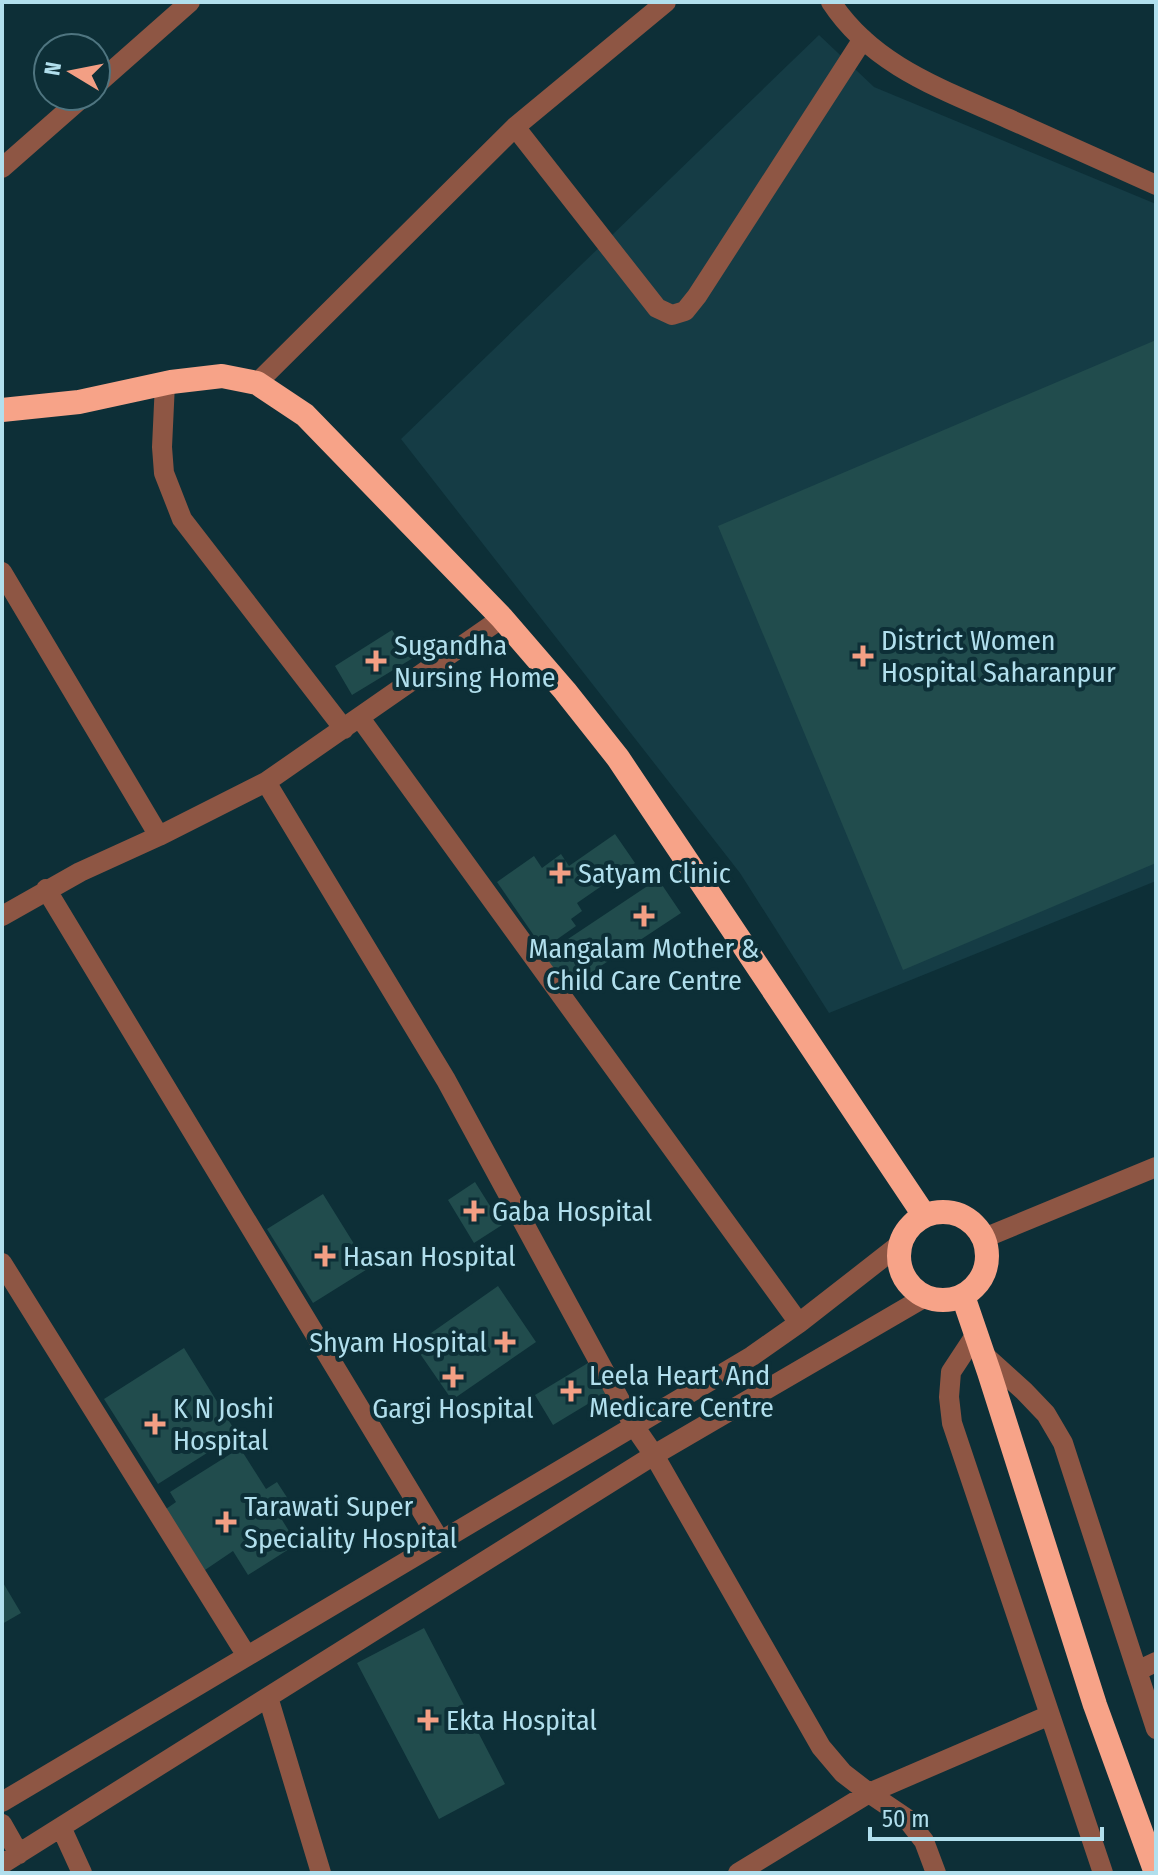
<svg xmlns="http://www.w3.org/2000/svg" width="1158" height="1875" viewBox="0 0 1158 1875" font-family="'Fira Sans Condensed',sans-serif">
<rect width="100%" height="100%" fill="#0d2f37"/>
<path fill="#153c45" d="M819,35l55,52 282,117v677l-327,132 -89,-140 -339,-434z"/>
<path fill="#214c4d" d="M1156,340v523l-253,107 -185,-444z
M392,630l7,11 8,-4 11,18 -66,40 -17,-29z
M615,834l20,29 -58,40 5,8 -11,8 5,7 -27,19 -6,-9 -6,4 -40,-58 37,-26 8,12 19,-14 8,12z
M658,879l23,34 -115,76 -22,-34z
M475,1182l27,43 -28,18 -26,-43z
M323,1194l46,74 -56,35 -46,-74z
M498,1286l38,56 -84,58 -38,-55z
M184,1348l53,86 -79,50 -54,-85z
M588,1363l18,30 -53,32 -18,-30z
M240,1448l26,41 11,-7 11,17 -14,8 23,37 -49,31 -15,-24 -28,19 -39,-61 10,-7 -6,-10z
M2,1581l19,32 -19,11z
M424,1628l81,156 -66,35 -82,-156z"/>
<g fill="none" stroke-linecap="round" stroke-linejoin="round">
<path stroke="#8e5644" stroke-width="20" d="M831,2c42,64 111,87 178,117 49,22 98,44 147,66
M96,85l94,-83
M515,127l142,181 15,7 13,-4 12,-15 166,-257
M2,168l82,-72
M165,383l-3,64 2,26 18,46 162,210
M257,383l258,-256 151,-125
M2,572l157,264
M360,718l439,605
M266,782l180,298 188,346 20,29 167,292 22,26 26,20 37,25 18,23 12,32
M46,889l394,652
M2,916l78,-44 79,-36 107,-54 236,-164
M984,1238l172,-71
M2,1263l245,393
M976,1334l-25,38 -2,25 3,26 151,450
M983,1354l41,37 22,23 17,29 93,286
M1137,1671l19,-9
M268,1697l53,176
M2,1802l750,-446 47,-33 100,-78
M2,1824l17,30
M61,1827l21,46
M2,1864l652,-409 271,-158
M738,1873l131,-80 181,-78"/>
<path stroke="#f7a388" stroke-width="24" d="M2,410l77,-8 92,-20 51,-6 35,7 48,32 197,203 63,73 53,67 306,457
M899 1256a44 44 0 1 1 88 0a44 44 0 1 1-88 0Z
M963,1296l26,76 106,333 61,168"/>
</g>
<g fill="#f39f84" stroke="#0d2f37" stroke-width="3">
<path d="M859 644h8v8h8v8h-8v8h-8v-8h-8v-8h8z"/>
<path d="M372 649h8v8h8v8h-8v8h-8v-8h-8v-8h8z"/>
<path d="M556 861h8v8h8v8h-8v8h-8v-8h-8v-8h8z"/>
<path d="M640 904h8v8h8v8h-8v8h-8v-8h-8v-8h8z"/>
<path d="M470 1199h8v8h8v8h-8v8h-8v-8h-8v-8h8z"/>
<path d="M321 1244h8v8h8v8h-8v8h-8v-8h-8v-8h8z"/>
<path d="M501 1330h8v8h8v8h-8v8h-8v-8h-8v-8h8z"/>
<path d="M449 1365h8v8h8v8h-8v8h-8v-8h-8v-8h8z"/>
<path d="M567 1379h8v8h8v8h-8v8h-8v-8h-8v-8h8z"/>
<path d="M151 1412h8v8h8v8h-8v8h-8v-8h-8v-8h8z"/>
<path d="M222 1510h8v8h8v8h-8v8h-8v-8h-8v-8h8z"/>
<path d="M424 1708h8v8h8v8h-8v8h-8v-8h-8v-8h8z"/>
</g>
<g text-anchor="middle" stroke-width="8" stroke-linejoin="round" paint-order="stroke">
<g font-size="28" fill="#b1dfed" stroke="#0d2f37" text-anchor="start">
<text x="881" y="650">District Women<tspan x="881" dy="32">Hospital Saharanpur</tspan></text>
<text x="394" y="655">Sugandha<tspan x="394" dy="32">Nursing Home</tspan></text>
<text x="578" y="883">Satyam Clinic</text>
<text x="644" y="958" text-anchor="middle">Mangalam Mother &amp;<tspan x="644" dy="32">Child Care Centre</tspan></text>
<text x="492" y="1221">Gaba Hospital</text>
<text x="343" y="1266">Hasan Hospital</text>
<text x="487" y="1352" text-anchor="end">Shyam Hospital</text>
<text x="589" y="1385">Leela Heart And<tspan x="589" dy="32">Medicare Centre</tspan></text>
<text x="173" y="1418">K N Joshi<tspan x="173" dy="32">Hospital</tspan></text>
<text x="453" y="1418" text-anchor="middle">Gargi Hospital</text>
<text x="244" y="1516">Tarawati Super<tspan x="244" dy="32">Speciality Hospital</tspan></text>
<text x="446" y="1730">Ekta Hospital</text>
</g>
</g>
<rect width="1158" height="1875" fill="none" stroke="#b1dfed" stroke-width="8"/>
<g transform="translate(72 72) rotate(280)"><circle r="38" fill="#0d2f37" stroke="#4f7580" stroke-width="2"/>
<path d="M0-6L14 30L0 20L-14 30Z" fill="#f39f84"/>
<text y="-12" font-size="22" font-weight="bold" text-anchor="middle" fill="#b1dfed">N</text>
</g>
<path d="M870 1827v12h232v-12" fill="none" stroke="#b1dfed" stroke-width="4"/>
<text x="882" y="1827" font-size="24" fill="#b1dfed" stroke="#0d2f37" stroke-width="6" paint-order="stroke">50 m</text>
</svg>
